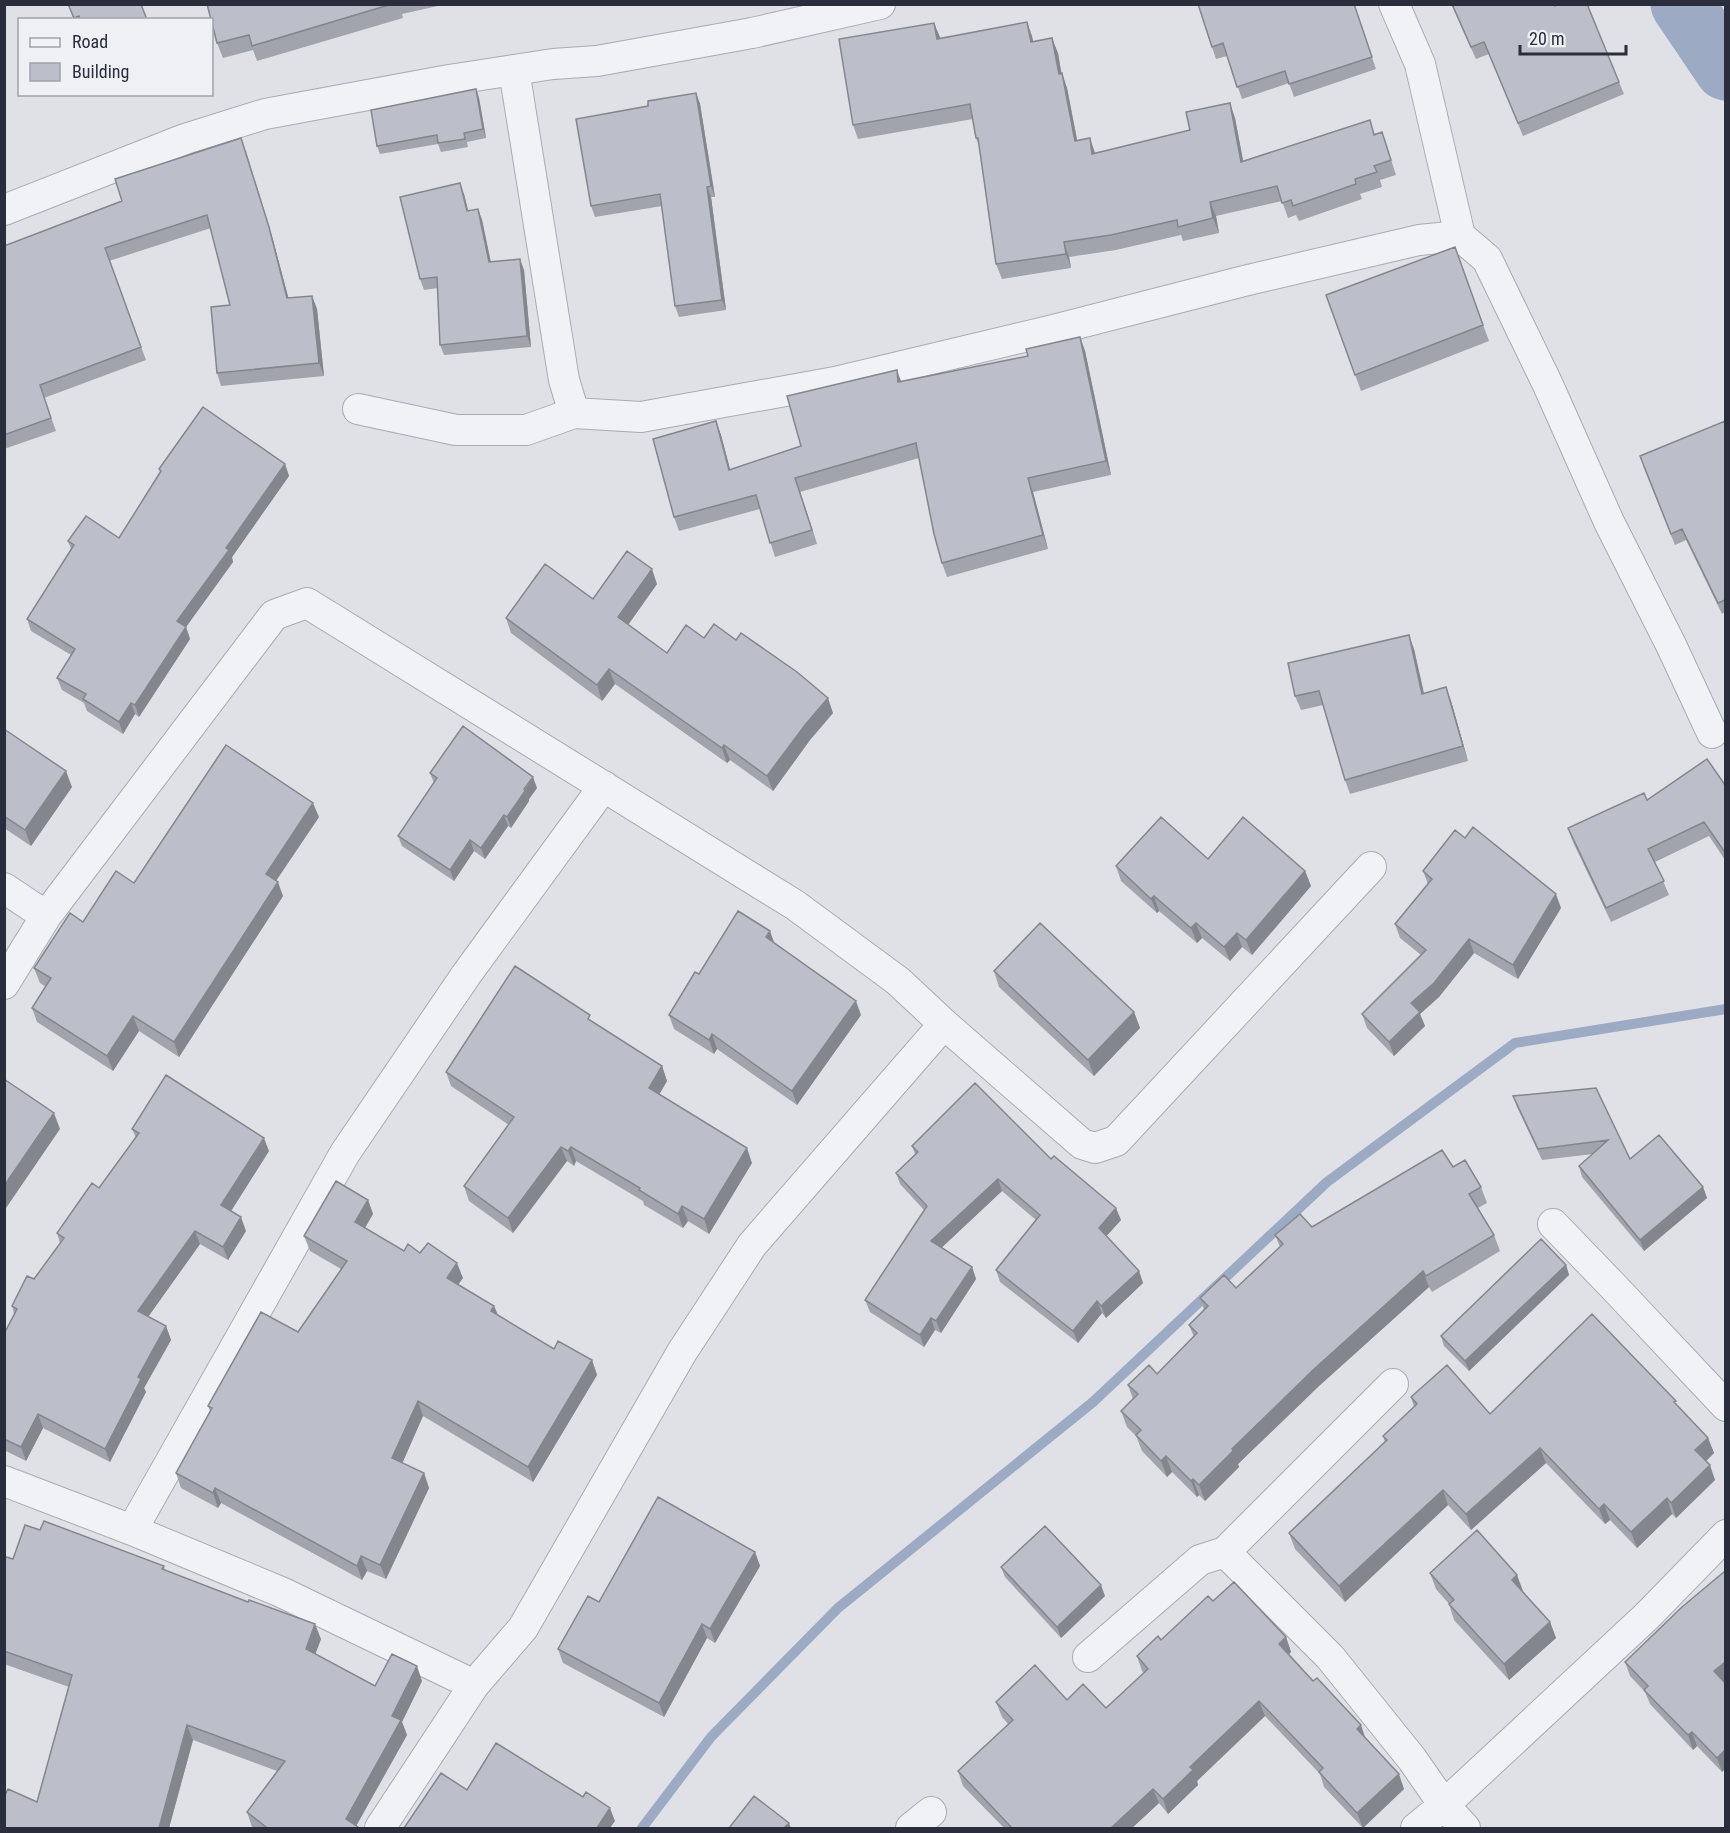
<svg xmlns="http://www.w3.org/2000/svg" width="1730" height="1833" viewBox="0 0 1730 1833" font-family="'Roboto Condensed',sans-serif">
<rect width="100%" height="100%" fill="#dfe1e7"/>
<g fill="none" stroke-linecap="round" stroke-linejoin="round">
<path stroke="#9caac4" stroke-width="10" d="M642,1828l69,-91 127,-129 255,-206 234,-220 188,-139 211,-34"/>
<path stroke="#9caac4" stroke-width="63" d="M1682,4l44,65"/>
<g stroke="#a8abb4" stroke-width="32">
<path id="minor" d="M1394,4l26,60 40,172
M514,70l50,310 10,33
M4,210l181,-71 80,-25 184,-34 104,-16 44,-3 155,-28 128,-29
M358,409l98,21h70l48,-17 67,4 194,-35 218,-52 191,-49 175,-41 41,-4 27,23 61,126 61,137 62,123 41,88
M4,888l42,28
M4,984l42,-68 228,-301 33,-12 488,302 103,76 46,43 138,120 13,4 21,-7 255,-274
M1553,1224l58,60 115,122
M4,1481l128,49 149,62 193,93
M132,1530l213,-377 121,-178 138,-189
M1225,1552l168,-168
M1088,1657l112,-97 25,-8 105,105 82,102 32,46 21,23
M380,1828l94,-143 49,-57 159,-276 70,-107 192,-221
M911,1828l20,-16
M1416,1828l28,-23 203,-189 79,-81"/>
</g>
<use href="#minor" stroke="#f1f2f5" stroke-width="30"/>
</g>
<path fill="#a2a4ad" d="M68,4h73l6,16h-73z
M207,4h240l-45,10 1,4 -146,43 -4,-11 -30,8 -6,-15z
M1354,4l22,65 -82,28 -5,-14 -47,16 -15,-43 -11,3 -4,-12z
M1451,4h103l65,78 5,12 -101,42 -34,-82 -13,5z
M1032,36l1,6 25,11 3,20 6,15 10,52 18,13 95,-23 45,-12 8,43 139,-29 14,43 -16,5 2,7 -22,7 2,5 -63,22 -3,-6 -8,3 -6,-17 -66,15 3,17 -36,8 -2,-6 -65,15 -47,7 2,11 -69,11 -6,-15 -17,-118 -3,-8 -3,-19 -115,20 -5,-14 87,-87z
M476,89l3,9 7,40 -19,4 1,5 -27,5 -3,-8 -58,10 -3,-8z
M696,93l4,11 15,93h-4l15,113 -47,7 -4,-11 -13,-100 -67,11 -4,-11 57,-100z
M246,151l27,89 15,58 24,-2 5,13 7,67 -103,10 -4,-13 13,-68 -19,-77 -102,33 37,99 -102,38 12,33 -52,18v-203l118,-45z
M464,194l4,17 10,-2 4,11 9,42 33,8 7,77 -87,8 -4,-10 -2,-57 -14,2 -4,-11z
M1455,247l34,94 -128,50 -35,-96z
M1080,337l5,14 26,124 -78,17 15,57 -101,28 -5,-14 -23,-105 -119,34 17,52 -42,13 -15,-48 -81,22 -5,-14 42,-96 5,14 9,35 71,-24 100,-64 127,-26z
M1725,421v191l-3,2 -36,-74 -11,5 -32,-79z
M285,464l4,12 -57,81 1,5 -47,65 4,12 -51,78 -4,-3 -12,20 -36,-23 -3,-8 -22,-13 -5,-12 14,-23 -40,-24 -4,-12 44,-70 -3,-8 51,-3 41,-66 -1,-3z
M657,584l-29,41 39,28 37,-15 129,75 -23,27 -37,51 -43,-31 -3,3 -112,-79 -13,17 -91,-68 -5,-15z
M1414,649l10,44 27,8 17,60 -118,33 -5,-14 -22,-75 -22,5 -6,-14z
M4,729l68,58 -41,59 -27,-18z
M430,773l107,15 -8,11v2l-18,27 -3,-2 -23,33 -11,-8 -20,30 -52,-35 -4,-10 36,-53z
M1725,785v75l-16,-24 -54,26 14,33 -58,27 -38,-80 -5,-14 79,-28z
M319,817l-43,64 7,15 -104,161 -40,-26 -26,40 -76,-49 -5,-14 14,-21 -6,-4 -6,-15 49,-46 51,-39z
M1208,859l97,12 6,15 -59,69 -10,-8 -12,14 -28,-23 -5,5 -38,-32 -2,2 -36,-32 -5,-15z
M1423,871l138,37 -43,71 -44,-26 -35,44 -19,17 5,12 -31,30 -27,-28 -5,-14 59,-59 -21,-17 -5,-14 33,-40z
M774,943l87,72 -64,90 -80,-56 -3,5 -40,-25 -5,-14 30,-41z
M994,971l140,41 6,16 -46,48 -95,-89z
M593,1023l69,43 5,15 -8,14 93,68 -43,71 -21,-13 -5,7 -39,-23 -1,-4 -67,-40 -2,5 -7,-5 -54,72 -44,-32 -5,-15 45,-61 -58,-39 -5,-14z
M1596,1088l34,71 73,28 4,11 -63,53 -62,-74 -3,-11 14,-12 -51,6 -25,-53 -4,-11z
M132,1129l137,22 -38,60 15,20 -18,29 -28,-16 -52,73 18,9 5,14 -27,48 2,4 -36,70 -67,-34 -17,33 -22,-11v-116l10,-20 -2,-8 22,-27 26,-36 -3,-10 42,-45 37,-50z
M912,1146l139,13 70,61 -15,16 33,35 4,12 -37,35 -4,-5 -24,30 -78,-61 -4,-12 40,-50 -34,-29 -61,57 31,19 4,12 -35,54 -6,-3 -11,17 -54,-35 -5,-12 59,-90 -24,-26 -4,-11 19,-19z
M1453,1167l28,20 6,16 -9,5 16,27 6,16 -68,41 -3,-5 -110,99 -81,78 1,3 -34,34 -6,-6 -2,2 -25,-25 -5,5 -25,-26 -6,-15 -9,-9 -6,-16 12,-12 -5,-14 29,-11 37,-37 -5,-12 15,-15 -4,-12 36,-10 44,-41 -5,-12 37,-8z
M368,1200l5,14 -8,14 39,23 16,2 43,25 -5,6 36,22 4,9 56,34 38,11 5,15 -64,107 -110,-66 -21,47 22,10 5,15 -43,91 -19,-8 -5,9 -141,-77 -3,5 -37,-20 -5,-15 34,-62 -2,-5 90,-74 43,-63 -31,-18 -6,-15z
M1566,1265l3,10 -100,96 -25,-25 -3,-10z
M1411,1397l79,17 188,-8 30,32 6,15 -8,8 9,19 -39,38 -4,-4 -35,34 -27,-28 -5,4 -59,-61 -75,67 -23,-25 -103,97 -50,-53 -6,-16 96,-91 -2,-6 31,-29z
M40,1530l124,36 1,4 156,69 -6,15 60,32 47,-5 -20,41 5,13 -51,91 2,2h-104l-2,-1 -5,-15 30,-41 -84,-31 -24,88h-165l33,-26 32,-115 -65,-23v-103l9,-2z
M755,1552l5,14 -45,77 -8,-5 -43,79 -101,-54 -5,-14 41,-47z
M1001,1567l104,29 -44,42 -56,-61z
M1725,1571v110l-1,1 -2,90 -25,-26 -4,4 -43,-46 -5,-12 -15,-16 -5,-14z
M1430,1573l93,18h-1l28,31 6,16 -47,42 -55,-60 -5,-16 -13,-15z
M1213,1601l73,36 5,15 -2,2 77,85 38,50 -41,39 -39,-41 -4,-13 -55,-58 -68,65 1,4 -30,29 -9,-11 -27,25h-128l-41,-42 -5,-15 50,-47 -6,-7 -6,-15 71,-2 39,8 38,-35 -2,-2 -5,-15 24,-16z"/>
<path fill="#84868d" d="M1027,22l5,14 4,21 -5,-15z
M934,23l6,14 2,16 -5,-14z
M1052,38l6,15 6,35 -5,-14z
M1062,73l5,15 13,67 -5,-14z
M476,89l3,9 7,40 -3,-9z
M696,93l4,11 15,93 -4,-11z
M1230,103l5,15 11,58 -5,-14z
M241,138l32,102 19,71 -5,-13z
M1090,138l5,15 -3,1z
M460,183l4,11 7,28 -4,-11z
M707,187l4,10 15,113 -4,-10z
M1210,202l6,14 3,17 -6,-15z
M478,209l4,11 11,53 -4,-11z
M1064,242l5,15 2,11 -5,-14z
M520,259l4,11 7,77 -4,-11z
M312,296l5,13 7,67 -5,-13z
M1080,337l5,14 26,124 -5,-14z
M897,370l5,14 -4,-2z
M716,421l5,14 13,49 -5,-14z
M285,464l4,12 -57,81 1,5 -47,65 4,12 -51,78 -4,-12 42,-84 49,-73z
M795,478l5,14 17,52 -5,-14z
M1028,478l5,14 15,57 -5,-14z
M652,569l5,15 -34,48 -5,-15z
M1409,635l5,14 13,59 -5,-14z
M609,669l6,15 -13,17 -5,-16z
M1446,687l5,14 17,60 -5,-15z
M828,698l5,15 -23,27 -37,51 -6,-15 38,-51z
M131,703l4,11 -12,20 -4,-12z
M724,745l6,15 -3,3 -5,-15z
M66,771l6,16 -41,59 -6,-16z
M533,777l4,11 -8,11v2l-18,27 -4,-11z
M313,803l6,14 -48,71 -5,-14z
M504,815l4,11 -23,33 -4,-11z
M470,840l4,11 -20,30 -4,-11z
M1305,871l6,15 -59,69 -6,-15z
M278,882l5,14 -104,161 -5,-15z
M1556,894l5,14 -43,71 -5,-14z
M1154,896l5,15 -2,2 -6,-14z
M1196,923l6,15 -5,5 -6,-15z
M770,931l5,14 -9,-8z
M1237,933l5,14 -12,14 -6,-14z
M1469,939l5,14 -35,44 -19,17 5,12 -31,30 -5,-14 22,-39z
M856,1001l5,14 -64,90 -5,-14z
M1134,1012l6,16 -46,48 -6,-16z
M133,1016l6,15 -26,40 -6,-15z
M712,1034l5,15 -3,5 -5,-14z
M662,1066l5,15 -13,22 -5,-15z
M54,1113l6,16 -56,82v-25z
M264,1138l5,13 -43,68 -5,-14z
M561,1147l6,14 -54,72 -5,-15z
M571,1147l5,14 -2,5 -6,-15z
M747,1148l5,15 -43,71 -5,-15z
M998,1179l4,12 -66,62 -5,-12z
M1703,1187l4,11 -63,53 -4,-11z
M368,1200l5,14 -13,22 -5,-14z
M682,1206l6,15 -5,7 -5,-14z
M1116,1208l5,12 -18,20 -4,-12z
M241,1217l5,14 -18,29 -5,-13z
M195,1231l5,13 -57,80 -5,-13z
M457,1263l6,15 -11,15 -5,-15z
M1566,1265l3,10 -100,96 -4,-10z
M972,1267l4,12 -35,54 -5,-12z
M1139,1271l4,12 -37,35 -5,-12z
M1423,1271l6,16 -110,99 -81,78 1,3 -34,34 -6,-16 33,-36 81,-79z
M1097,1301l5,12 -24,30 -5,-12z
M494,1306l6,14 -9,-9z
M931,1318l4,12 -11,17 -4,-12z
M166,1326l5,14 -27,48 2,4 -36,70 -5,-13 33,-72z
M592,1360l5,15 -64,107 -5,-15z
M418,1401l5,15 -25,57 -6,-15z
M38,1414l5,14 -17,33 -5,-14z
M1708,1438l6,15 -13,13 -6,-16z
M1540,1448l6,15 -75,67 -5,-16z
M1166,1456l6,16 -5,5 -6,-16z
M1710,1465l5,15 -39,38 -5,-15z
M424,1473l5,15 -43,91 -6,-14z
M1193,1479l6,16 -2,2 -6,-16z
M215,1488l6,15 -3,5 -5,-15z
M1443,1490l5,15 -103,97 -6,-16z
M1667,1498l5,16 -35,34 -6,-16z
M1604,1504l6,16 -5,4 -6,-15z
M755,1552l5,14 -45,77 -5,-14z
M361,1556l6,15 -5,9 -5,-14z
M1517,1575l6,16 -5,5 -6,-16z
M1101,1585l4,11 -44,42 -4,-11z
M1550,1622l6,16 -47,42 -5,-16z
M315,1624l6,15 -9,24 -6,-14z
M702,1624l5,14 -43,79 -5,-14z
M1286,1637l5,15 -7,6 -5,-14z
M1725,1662v19l-5,5 -6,-15z
M417,1666l5,15 -20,41 5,13 -52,93 -9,-9 46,-103z
M1259,1701l6,15 -68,65 1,4 -30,29 -5,-15 27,-32z
M187,1725l6,15 -24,88h-10z
M1361,1725l5,15 -9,-11z
M1692,1732l5,14 -4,4 -5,-15z
M1725,1750v19l-3,3 -5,-14z
M1399,1774l5,15 -41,39 -6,-15z
M1153,1789l6,14 -27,25h-21z
M610,1808l5,13 -5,7h-13z
M789,1823l2,5h-7z"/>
<path fill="#bcbfc9" stroke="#84868d" stroke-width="1.5" d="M68,4h73l6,16h-67l-1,-4 -5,2z
M207,4h185l-140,42 -3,-11 -32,8z
M1198,4h156l18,53 -83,27 -4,-13 -48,16 -14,-44 -11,4z
M1452,4h102l1,2 3,-2h29l32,78 -101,41 -34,-81 -13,5z
M1027,22l4,20 21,-4 7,36 3,-1 13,68 15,-3 2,16 98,-24 -4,-18 44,-9 11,59 129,-42 4,15 8,-3 9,28 -17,6 3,6 -22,7 1,5 -63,22 -2,-6 -9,3 -5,-17 -67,16 3,16 -35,9 -1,-7 -66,15 -47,7 2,12 -70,10 -18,-126h-2l-6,-34 -117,21 -14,-86 95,-16 3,16z
M476,89l7,40 -19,4 1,6 -27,4 -1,-8 -60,11 -6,-36z
M696,93l15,93 -4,1 15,113 -47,6 -15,-112 -69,12 -15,-87 72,-13v-5z
M241,138l28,89 18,71 25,-2 7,67 -102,10 -6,-66 19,-2 -23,-90 -102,33 36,99 -101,38 11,33 -47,17v-189l118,-45 -7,-22z
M460,183l7,28 11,-2 11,53 31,-3 7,77 -87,9 -3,-68 -17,2 -20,-82z
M1455,247l28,78 -128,50 -29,-80z
M1080,337l26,124 -78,17 15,57 -101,28 -8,-29 -18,-91 -121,35 17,52 -42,13 -14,-48 -82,22 -21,-78 63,-18 13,49 72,-24 -14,-50 110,-26 1,12 130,-26 -2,-7z
M203,407l82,57 -59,84 3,2 -52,71 9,6 -51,78 -4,-2 -12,19 -36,-23 3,-5 -29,-16 18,-29 -48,-30 47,-74 -6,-4 18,-25 33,22 42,-67 -2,-2z
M1725,421v179l-7,3 -36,-74 -11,5 -31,-78z
M627,551l25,18 -34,48 49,36 19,-28 18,13 10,-14 22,16 5,-7 56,39 31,26 -23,27 -38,51 -43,-31 -2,3 -113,-79 -12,16 -91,-67 39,-54 48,35z
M1409,635l13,59 24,-7 17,59 -118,34 -26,-89 -24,5 -7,-33z
M463,726l70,51 -9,12 1,2 -18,26 -3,-2 -23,33 -11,-8 -20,30 -52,-34 39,-58 -7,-5z
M4,729l62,42 -41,59 -21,-14z
M226,745l87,58 -47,71 12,8 -104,160 -41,-26 -26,40 -75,-48 19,-30 -17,-10 36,-55 13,9 33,-51 18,12z
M1707,759l18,26v65l-1,1 -20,-29 -56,27 16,32 -58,27 -38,-80 76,-35 3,7z
M1161,817l47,42 35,-42 62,54 -59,69 -9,-7 -13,14 -28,-24 -5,5 -37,-32 -3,3 -35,-33z
M1473,827l83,67 -43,71 -44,-26 -35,44 -23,20 9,9 -31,30 -27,-28 64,-64 -31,-26 37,-45 -9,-8 32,-41 10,8z
M738,911l32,20 -4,6 90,64 -64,90 -80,-57 -3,6 -40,-25 26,-43 4,2z
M1040,923l94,89 -46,48 -94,-89z
M515,966l75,49 -2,4 74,47 -13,22 98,60 -43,71 -22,-13 -4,8 -39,-24 1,-2 -69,-41 -3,4 -7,-4 -53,71 -44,-32 50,-69 -68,-45z
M166,1075l98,63 -43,67 20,12 -18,30 -28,-16 -57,80 28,15 -28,51 3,2 -36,70 -67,-35 -17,33 -17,-8v-105l13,-25 -5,-3 15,-30 7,3 30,-41 -7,-5 35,-50 7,5 40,-55 -7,-4z
M4,1079l50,34 -50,73z
M975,1083l76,76 3,-3 62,52 -17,20 40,43 -38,35 -4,-5 -24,30 -77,-61 44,-55 -42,-36 -67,62 41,26 -36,54 -5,-3 -11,17 -55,-35 62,-94 -31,-33 22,-21 -6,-6z
M1596,1088l34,71 29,-24 44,52 -63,53 -61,-74 29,-26 -70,9 -25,-53z
M1442,1150l11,17 12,-7 16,27 -12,7 25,41 -68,41 -3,-5 -110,99 -81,79 1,2 -34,34 -6,-6 -2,2 -25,-25 -5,5 -25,-26 5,-5 -20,-19 17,-17 -10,-9 21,-20 8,9 40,-41 -8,-8 19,-19 -8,-8 24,-23 12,13 47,-44 -8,-9 25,-21 12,13z
M336,1181l32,19 -13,22 49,29 4,-7 12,9 8,-10 29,20 -10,15 47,28 -3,5 63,38 4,-8 34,19 -64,107 -110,-66 -26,57 32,15 -44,92 -19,-9 -4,10 -142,-78 -2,5 -37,-20 36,-65 -4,-2 53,-94 37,20 49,-71 -43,-25z
M1541,1239l25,26 -101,96 -24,-25z
M1592,1314l84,87 -2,1 34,36 -13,12 15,15 -39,38 -4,-5 -36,34 -27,-28 -5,5 -59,-61 -74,66 -23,-24 -104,96 -50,-53 98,-93 -4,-4 34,-32 -6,-7 36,-32 43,49z
M658,1497l97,55 -45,77 -8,-5 -43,79 -101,-54 30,-53 11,6z
M44,1521l120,45 -2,3 86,33 1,-2 66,24 -9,25 69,37 17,-32 25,12 -25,50 9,4 -55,99 12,8 -1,1h-92l1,-1 -19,-15 38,-51 -98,-36 -28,103h-155v-31l4,-8 29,13 35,-127 -68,-24v-90l2,-4 7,2 12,-34 15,5z
M1045,1526l56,59 -44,42 -56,-60z
M1477,1530l40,45 -5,5 38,42 -46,42 -55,-60 5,-4 -24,-27z
M1725,1571v91l-11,9 11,12v67l-8,8 -25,-26 -4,3 -44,-45 4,-4 -23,-24 57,-55z
M1234,1582l52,55 -7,7 34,37 4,-3 44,47 -4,4 42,45 -42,39 -38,-41 4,-4 -64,-67 -69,66 3,3 -30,29 -10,-10 -42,39h-99l-54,-57 55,-51 -17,-18 39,-37 32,35 16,-16 23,24 42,-39 -11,-13 21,-20 3,4 47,-44 5,5z
M496,1743l87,54 3,-5 24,16 -13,20h-193l37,-55 26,17z
M754,1796l35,27 -5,5h-55z"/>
<rect width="1730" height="1833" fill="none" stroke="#292d3c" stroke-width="12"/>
<rect x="18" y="18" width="195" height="78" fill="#eef0f4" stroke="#9fa2aa" stroke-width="1.5"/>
<rect x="30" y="38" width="30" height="9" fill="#f1f2f5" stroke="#9fa2aa" stroke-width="1.5"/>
<text x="72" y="48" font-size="18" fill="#292d3c">Road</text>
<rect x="30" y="63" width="30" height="18" fill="#bcbfc9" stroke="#9fa2aa" stroke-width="1.5"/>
<text x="72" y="78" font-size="18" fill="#292d3c">Building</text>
<path d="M1520 45v9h106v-9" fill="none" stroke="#292d3c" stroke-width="3"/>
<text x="1529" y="45" font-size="18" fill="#292d3c" stroke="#eef0f4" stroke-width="4.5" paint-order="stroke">20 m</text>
</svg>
